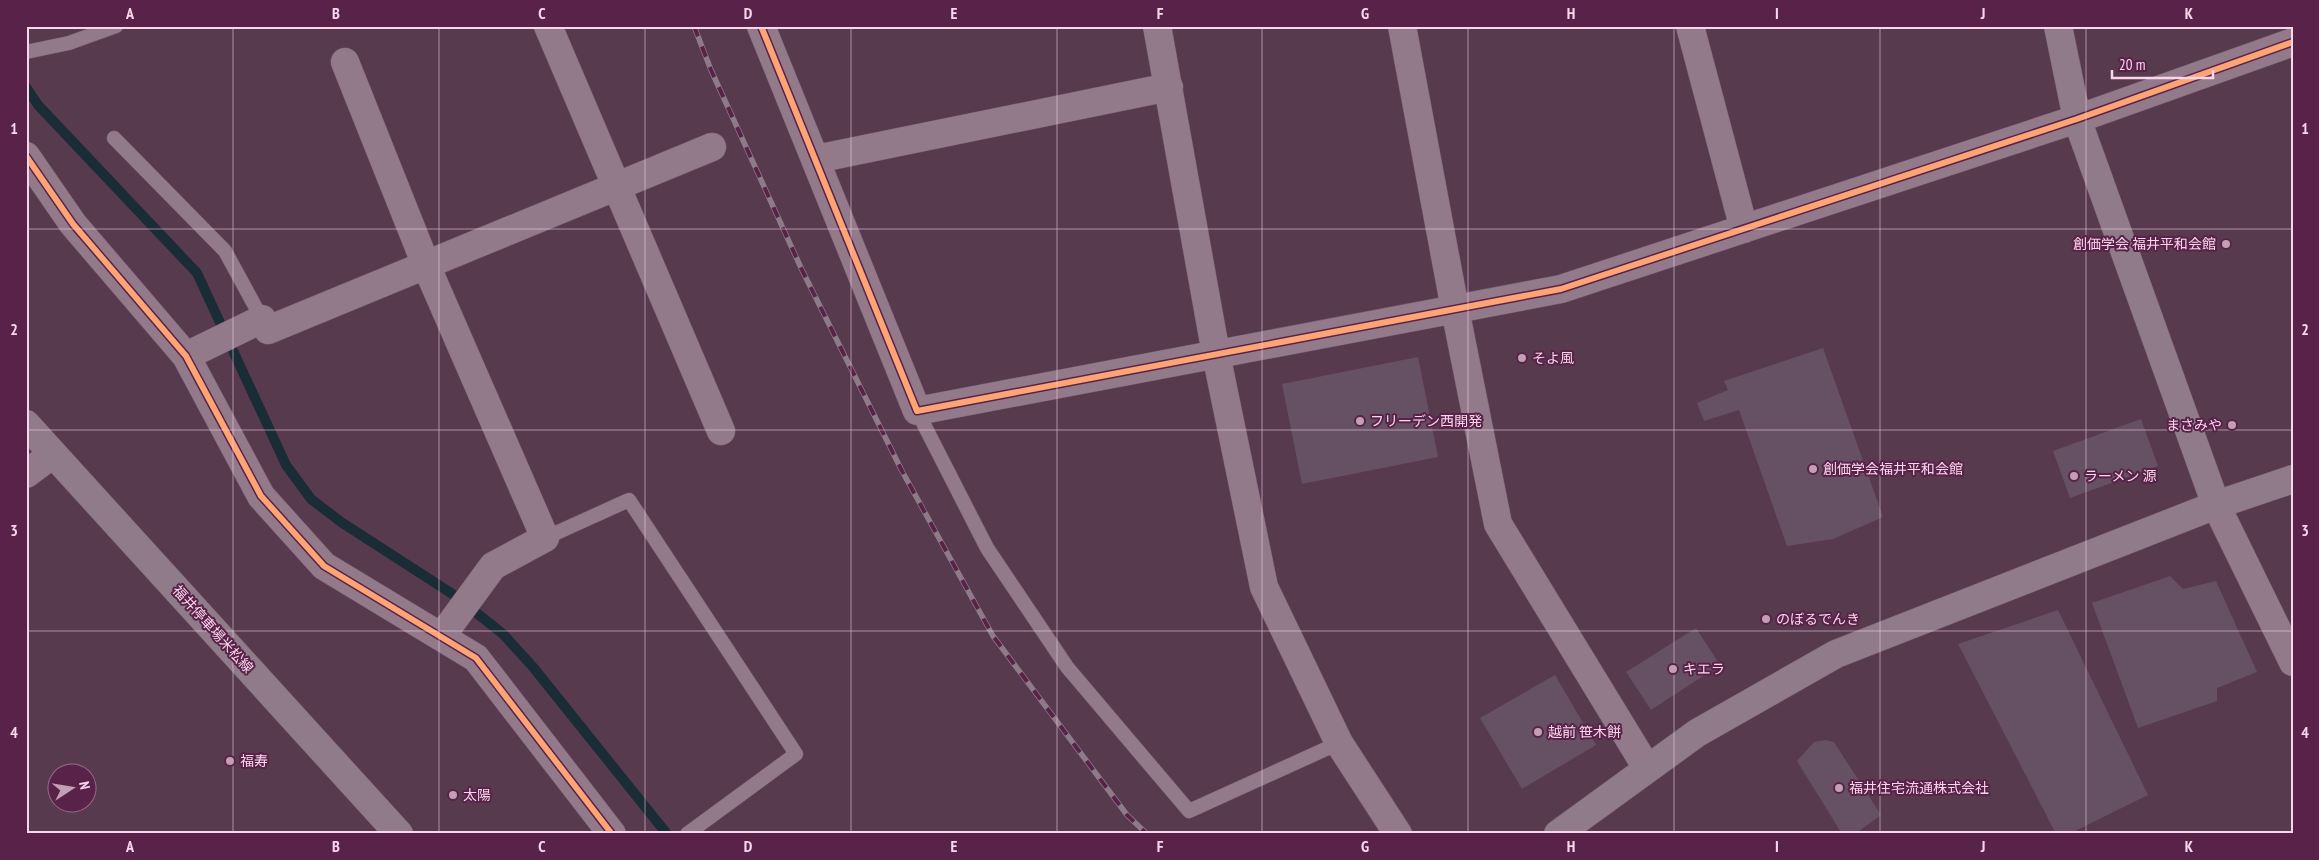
<svg xmlns="http://www.w3.org/2000/svg" width="2319" height="860" viewBox="0 0 2319 860" font-family="'PT Sans Narrow','Noto Sans JP',sans-serif">
<rect width="100%" height="100%" fill="#583a4f"/>
<g fill="none" stroke-linecap="round" stroke-linejoin="round">
<path stroke="#1a2c36" stroke-width="10" d="M26,87l12,18 159,168 89,192 25,34 30,23 113,73 49,39 30,33 134,167"/>
</g>
<path fill="#665064" d="M1823,348l60,169 -50,22 -46,7 -48,-136 -35,11 -7,-18 31,-13 -4,-9z
M1418,357l20,100 -136,27 -20,-100z
M2141,419l17,47 -88,32 -17,-47z
M2170,576l13,13 33,-8 41,91 -40,16v13l-79,27 -46,-125z
M2058,610l90,185 -79,39h-13l-98,-190z
M1696,628l24,37 -69,45 -25,-38z
M1555,675l41,70 -74,44 -42,-71z
M1826,740l8,2 47,73 -26,19h-13l-45,-73 17,-19z"/>
<g fill="none" stroke-linecap="round" stroke-linejoin="round">
<g stroke="#74596b" stroke-width="15">
<path id="lane" d="M26,52l43,-9 47,-17
M114,138l111,113 37,68
M917,411l70,137 80,119 122,144 150,-68
M545,538l84,-38 167,254 -109,80"/>
</g>
<g stroke="#74596b" stroke-width="29">
<path id="street" d="M548,26l173,405
M761,26l156,385 644,-122 516,-170 216,-77
M1157,26l59,328 48,233 75,156 59,91
M1402,26l53,283 43,215 149,244
M1690,26l54,203
M345,62l81,203 119,273 -52,28 -52,71
M26,156l47,68 113,132 75,140 63,70 152,92 136,176
M816,159l353,-72
M186,356l76,-37 6,11 444,-183
M26,474l27,-20
M2216,505l77,157"/>
</g>
<g stroke="#74596b" stroke-width="29">
<path id="secondary" d="M2058,26l19,93 139,386
M26,424l373,410
M1558,834l139,-101 139,-79 380,-149 77,-26"/>
</g>
<use href="#lane" stroke="#927a8a" stroke-width="14"/>
<use href="#street" stroke="#927a8a" stroke-width="28"/>
<use href="#secondary" stroke="#907b8a" stroke-width="28"/>
<g stroke="#8f7a89" stroke-width="5.5">
<path id="rail" d="M694,26l17,44 91,200 100,201 91,165 134,179 20,19"/>
</g>
<use href="#rail" stroke="#592249" stroke-width="4" stroke-dasharray="11" stroke-linecap="butt"/>
<g stroke="#592249" stroke-width="9">
<path id="cycleway" d="M761,26l156,385 644,-122 516,-170 216,-77
M26,156l47,68 113,132 75,140 63,70 152,92 136,176"/>
</g>
<use href="#cycleway" stroke="#fda474" stroke-width="6"/>
</g>
<path fill="none" stroke="#f9d6ec" stroke-width="1" stroke-opacity="0.55" d="M233,26v808M439,26v808M645,26v808M851,26v808M1057,26v808M1262,26v808M1468,26v808M1674,26v808M1880,26v808M2086,26v808M26,229h2267M26,430h2267M26,631h2267"/>
<g fill="#c19fb5" stroke="#592249" stroke-width="2">
<circle cx="2226" cy="244" r="5"/>
<circle cx="1522" cy="358" r="5"/>
<circle cx="1360" cy="421" r="5"/>
<circle cx="2232" cy="425" r="5"/>
<circle cx="1813" cy="469" r="5"/>
<circle cx="2074" cy="476" r="5"/>
<circle cx="1766" cy="619" r="5"/>
<circle cx="1673" cy="669" r="5"/>
<circle cx="1538" cy="732" r="5"/>
<circle cx="230" cy="761" r="5"/>
<circle cx="1839" cy="788" r="5"/>
<circle cx="453" cy="795" r="5"/>
</g>
<g text-anchor="middle" stroke-width="4" stroke-linejoin="round" paint-order="stroke">
<g font-size="14" fill="#f9d6ec" stroke="#592249" text-anchor="start">
<text x="2216" y="249" text-anchor="end">創価学会 福井平和会館</text>
<text x="1532" y="363">そよ風</text>
<text x="1370" y="426">フリーデン西開発</text>
<text x="2222" y="430" text-anchor="end">まさみや</text>
<text x="1823" y="474">創価学会福井平和会館</text>
<text x="2084" y="481">ラーメン 源</text>
<text x="1776" y="624">のぼるでんき</text>
<text x="1683" y="674">キエラ</text>
<text x="1548" y="737">越前 笹木餅</text>
<text x="240" y="766">福寿</text>
<text x="1849" y="793">福井住宅流通株式会社</text>
<text x="463" y="800">太陽</text>
</g>
<g font-size="14" fill="#f9d6ec" stroke="#592249">
<text transform="translate(213 629) rotate(48)" y="5">福井停車場米松線</text>
</g>
</g>
<rect width="2319" height="860" fill="none" stroke="#592249" stroke-width="55"/>
<g transform="translate(72 788) rotate(78)"><circle r="24" fill="#592249" stroke="#996a8a"/>
<path d="M0-4L9 19L0 12L-9 19Z" fill="#c19fb5"/>
<text y="-8" font-size="14" font-weight="bold" text-anchor="middle" fill="#f9d6ec">N</text>
</g>
<path d="M2112 70v8h101v-8" fill="none" stroke="#f9d6ec" stroke-width="2.5"/>
<text x="2119" y="70" font-size="15" fill="#f9d6ec" stroke="#592249" stroke-width="4" paint-order="stroke">20 m</text>
<rect x="28" y="28" width="2264" height="804" fill="none" stroke="#f9d6ec" stroke-width="2"/>
<g font-size="16" text-anchor="middle" font-weight="bold" fill="#f9d6ec">
<text x="130" y="19">A</text>
<text x="336" y="19">B</text>
<text x="542" y="19">C</text>
<text x="748" y="19">D</text>
<text x="954" y="19">E</text>
<text x="1160" y="19">F</text>
<text x="1365" y="19">G</text>
<text x="1571" y="19">H</text>
<text x="1777" y="19">I</text>
<text x="1983" y="19">J</text>
<text x="2189" y="19">K</text>
<text x="14" y="134">1</text>
<text x="2305" y="134">1</text>
<text x="14" y="335">2</text>
<text x="2305" y="335">2</text>
<text x="14" y="536">3</text>
<text x="2305" y="536">3</text>
<text x="14" y="738">4</text>
<text x="2305" y="738">4</text>
<text x="130" y="852">A</text>
<text x="336" y="852">B</text>
<text x="542" y="852">C</text>
<text x="748" y="852">D</text>
<text x="954" y="852">E</text>
<text x="1160" y="852">F</text>
<text x="1365" y="852">G</text>
<text x="1571" y="852">H</text>
<text x="1777" y="852">I</text>
<text x="1983" y="852">J</text>
<text x="2189" y="852">K</text>
</g>
</svg>
